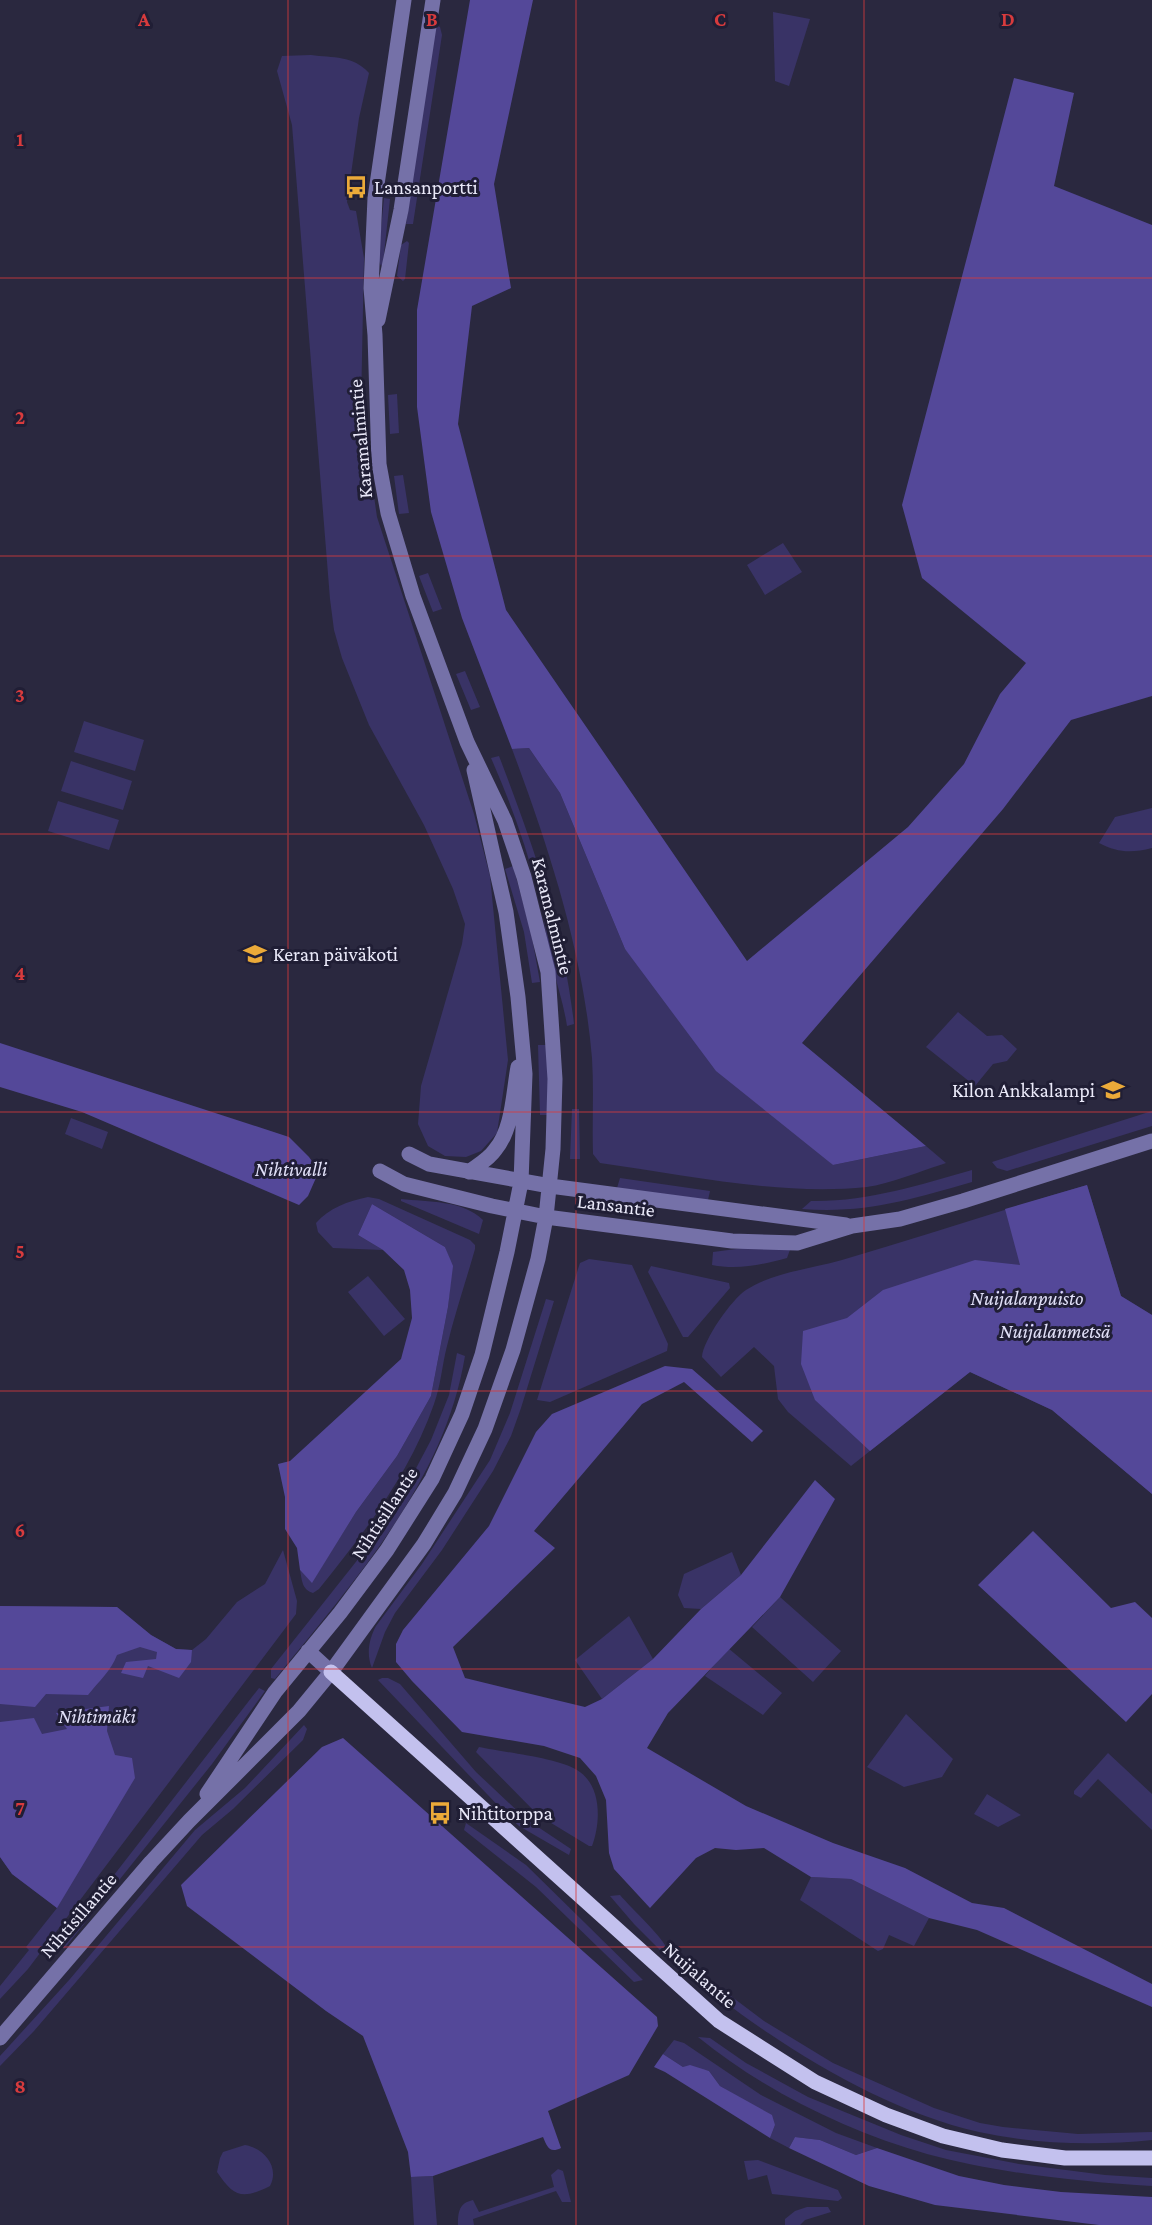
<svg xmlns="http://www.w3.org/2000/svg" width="1152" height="2225" viewBox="0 0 1152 2225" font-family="'Crimson Pro',serif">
<rect width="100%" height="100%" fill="#2a283f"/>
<path fill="#393366" d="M773,12l37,7 -21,67 -14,-5z
M435,25l5,2 2,8 -29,189h-7z
M311,55c22,3 42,0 58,18l-10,45 -12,84 3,8 6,1 8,47 -3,148 16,111 97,297 16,62 18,184 -11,73 -16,18 -15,6 -21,-1 -17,-10 -10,-22 3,-38 41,-142 3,-20 -12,-35 -29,-64 -55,-100 -27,-67 -8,-28 -4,-31 -38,-474 -15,-54 5,-15z
M384,198l6,1 -7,64 -2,3 -3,-7z
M407,241l2,2 -4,36 -2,2 -6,-5 4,-31z
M397,394l2,39 -9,1 -2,-39z
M403,475l6,38 -10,1 -5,-38z
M783,543l19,29 -37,23 -18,-30z
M428,573l14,36 -9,3 -14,-36z
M465,671l15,36 -9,3 -15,-36z
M84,721l60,19 -9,31 -61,-19z
M529,748l31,45 65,156 208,216 93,-19 20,17c-22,7 -57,21 -79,24 -88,9 -180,-12 -267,-24l-7,-9c-1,-32 1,-64 -1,-96 -9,-106 -43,-210 -80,-309z
M499,756c33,86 65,175 75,268l-7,2c-3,-20 -9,-38 -14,-58 -7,-25 -8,-51 -15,-76 -12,-47 -28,-91 -47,-134z
M71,761l61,20 -9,29 -62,-19z
M58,801l61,19 -10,30 -61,-19z
M1152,808v40c-20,5 -34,5 -53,-5l16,-26z
M513,866l18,66 9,50 -8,1 -8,-51 -19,-63z
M958,1012l29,24 15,-1 15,14 -10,12 -14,3 -18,22 -49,-39z
M538,1045h9l2,70h-9z
M572,1109h7l1,50h-10z
M1152,1111v15l-145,45 -10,-3 -5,-6z
M71,1118l37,14 -6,17 -37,-15z
M972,1170v12c-59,17 -107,32 -170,27l9,-8c56,1 108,-16 161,-31z
M620,1178l90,13 -2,9 -91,-12z
M1087,1185l34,111 31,19v179l-100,-84 -82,-38 -119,94 -63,-54 -10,-13 -4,-33 -20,-19 -33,30 -19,-20c1,-17 30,-58 44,-67 28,-18 65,-21 96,-30 82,-24 163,-51 245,-75z
M368,1197l11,2 91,41 5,5v4c-9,32 -20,64 -28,97 -5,19 -6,39 -13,58 -24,69 -69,128 -115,185l-6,4c-11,-3 -11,-13 -13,-23l12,12 44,-70 41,-56 34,-60 17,-89 4,-41 -7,-19 -73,-43 -14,31 25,15 -50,-2 -15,-16 -2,-9c13,-15 32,-22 52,-26z
M401,1199c27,3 62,1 82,21l-4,14 -78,-33z
M759,1246l32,1 -4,11c-26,7 -49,12 -75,7l1,-13z
M589,1259l43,6 36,79 -1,7 -117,51 -13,-2 41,-131 2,-6z
M651,1266l78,17 1,5 -42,49h-5l-35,-65z
M368,1276l37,43 -21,17 -36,-44z
M546,1299l8,2 -33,107 -10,28 -18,35 -51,79 -47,63 -10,19 -13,36c-6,-14 -3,-29 4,-42l46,-62 68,-104 20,-47z
M457,1353l8,3c-21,127 -112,226 -190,323l-4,-1v-9l107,-135 17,-26 36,-68 18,-45z
M283,1550l14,51 -1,13 -268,355 -28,30v-13l29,-36 -3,-3 31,-39 -45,-34 -12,-17v-251l117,1 34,28 25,14 16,1 14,-11 31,-37 28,-18z
M732,1552l9,23 -40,34 -17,-1 -6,-13 6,-21z
M780,1597l61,54 -28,31 -61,-55z
M629,1616l24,43 -51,40 -27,-39z
M728,1648l54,45 -19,22 -58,-39z
M382,1678h6l12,6 76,88 50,47 45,30 -2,6 -50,-29 -11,-10 -130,-136z
M259,1688l6,3 -53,73 -148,185 -2,-3 28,-40z
M906,1714l47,45 -11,18 -38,10 -37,-20z
M304,1725l3,4 -4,11 -70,69 -31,26 -168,196 -34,35v-10l70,-77 125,-149 50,-42z
M479,1747c24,5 79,11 98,23 25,15 24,52 15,76h-3l-51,-31 -62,-63z
M1108,1753l44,41v36l-54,-51 -17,19 -7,-4v-3z
M987,1794l34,21 -23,12 -24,-13z
M466,1823l60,42 117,115 -9,2 -98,-95 -72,-57z
M811,1877l40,2 78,39 -15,28 -25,-11 -6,14 -5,2 -78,-51z
M620,1895c11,13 44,43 48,56l-3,4 -31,-31 -24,-28z
M683,1960l81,61 69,42 101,45 46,15 23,4 75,7 74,-2v8c-58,6 -116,4 -173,-8 -107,-24 -218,-98 -301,-167z
M698,2037l12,1 36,25 62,34 93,38 45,15 73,14 86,11 47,3v8c-72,-4 -155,-13 -225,-32 -81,-23 -164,-64 -229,-117z
M674,2040l10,3 77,52 75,38 41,15 -21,7 -36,-15 -25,-3 -6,11 -19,-10 5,-13 -33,-26 -22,-13 -11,-15 -26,-4 -20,-13z
M245,2145c19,3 35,22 25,41 -28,14 -36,11 -53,-14l3,-14 3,-6z
M758,2160l80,30 4,8 -4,3 -66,-7 -5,-19 -19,5 -4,-19z
M558,2169l5,2 8,31h-9l-6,-11 -83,28 1,6h-16c0,-13 1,-22 15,-25l6,12 75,-25 -3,-12z
M433,2176l4,49h-23l-3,-48z
M807,2207h21l3,5 -26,8 -5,5h-15v-6l10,-8z"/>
<path fill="#544899" d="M470,0h63l-39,184 17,104 -39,18 -14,118 48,186 241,351 161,-134 56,-63 36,-70 26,-31 -104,-85 -20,-73 112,-427 60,15 -20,93 98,39v471l-81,24 -68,89 -201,234 124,103 -93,19 -117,-94 -91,-122 -65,-156 -31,-45 -17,1 -50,-131 -31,-106 -14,-105v-97z
M0,1043l289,94 20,20 10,14 -11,25 -9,9 -217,-93 -82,-25z
M1087,1185l34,111 31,19v179l-100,-84 -82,-38 -100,79 -55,-51 -14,-36 2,-33 44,-13 36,-28 92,-30 45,5 -15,-56z
M372,1204l73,43 8,19 -5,41 -17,89 -34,60 -41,56 -44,71 -12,-13 -3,-22 -12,-19v-32l-7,-33 12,-3 111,-102 11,-41 -2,-28 -6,-20 -21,-20 -25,-15z
M665,1366l27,3 71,62 -11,11 -68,-60 -42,22 -108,127 21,17 -102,99 12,31 120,29 17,-8 51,-40 48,-50 40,-34 74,-95 20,19 -55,98 -112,116 -21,35 99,58 87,37 72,25 67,35 32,5 148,76v23l-175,-77 -48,-12 -78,-39 -40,-2 -47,-29 -28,2 -21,-2 -19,10 -46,50 -36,-39 -5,-16 -3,-53 -10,-24 -16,-18 -36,-12 -82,-14 -50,-51 -16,-19v-18l7,-14 86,-104 47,-94 16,-18z
M1033,1531l78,77 24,-6 17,16v76l-26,28 -148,-137z
M0,1606l117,1 34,28 25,14 16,1 -1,12 -12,16 -31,-12 -5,12 -22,-5 5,-11 30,-3 1,-7 -17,-5 -23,8c-6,16 -18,26 -29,40l-42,-1 -11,13 -35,-3z
M109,1706l-2,25 8,24 17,3 3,20 -78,130 -45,-34 -12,-17v-135l34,-4 8,16 25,-5 -11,-16z
M343,1738l314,279 1,9 -29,49 -81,36 13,37c-12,6 -14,-2 -18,-11l-110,39 -22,1 -3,-25 -45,-116 -37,-25 -139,-105 -6,-21 141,-138z
M663,2054l20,13 7,-2 19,6 11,15 52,29 3,10 -5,13 -105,-66 -11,-5z
M795,2137l25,3 36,15 21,-7 82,28 45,9 57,7 91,5v28h-53l-164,-20 -66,-19 -80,-38z"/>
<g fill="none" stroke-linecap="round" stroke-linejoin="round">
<path stroke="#7571a8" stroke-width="15" d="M378,320l23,-110 32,-210
M409,1154l20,10 121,22 296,39
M380,1171l24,13 88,22 54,11 186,24 65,2 55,-17 48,-7 63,-18 189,-60
M469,1172c9,-7 20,-13 26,-22 18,-21 18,-57 23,-83
M308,1651l23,21
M207,1794l68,-102 65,-79 47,-63 45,-71 30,-65 20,-59 25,-103 14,-70 4,-108 -7,-77 -12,-85 -32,-142
M0,2038l151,-176 38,-41 110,-110 32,-39 93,-128 31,-51 30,-64 28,-79 25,-91 8,-42 7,-68 2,-70 -7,-107 -24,-95 -19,-56 -38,-79 -54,-146 -25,-83 -9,-49 -4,-129 -4,-47 4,-90 29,-198"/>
<path stroke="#c3c1ee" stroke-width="15" d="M331,1672l388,349 96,61 71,33 57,21 59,14 63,8h87"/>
</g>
<path fill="none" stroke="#d83b3d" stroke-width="1.5" stroke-opacity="0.55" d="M288,0v2225M576,0v2225M864,0v2225M0,278h1152M0,556h1152M0,834h1152M0,1112h1152M0,1391h1152M0,1669h1152M0,1947h1152"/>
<defs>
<g id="bus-bare" transform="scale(1.8)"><path d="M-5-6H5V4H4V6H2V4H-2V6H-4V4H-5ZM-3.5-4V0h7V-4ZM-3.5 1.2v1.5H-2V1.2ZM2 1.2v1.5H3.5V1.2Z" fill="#ebaa39" stroke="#201e35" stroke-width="2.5" paint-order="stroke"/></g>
<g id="school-bare" transform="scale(1.8)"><path d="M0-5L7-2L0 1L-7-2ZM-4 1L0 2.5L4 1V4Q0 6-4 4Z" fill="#ebaa39" stroke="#201e35" stroke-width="2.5" paint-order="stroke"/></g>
</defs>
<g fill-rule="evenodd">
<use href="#bus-bare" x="356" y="187"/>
<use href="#school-bare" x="255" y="954"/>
<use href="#school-bare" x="1113" y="1090"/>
<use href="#bus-bare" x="440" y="1813"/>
</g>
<g text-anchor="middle" stroke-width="6" stroke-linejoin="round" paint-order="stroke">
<g font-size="20" fill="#eae9f9" stroke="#201e35" text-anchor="start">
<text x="374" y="194">Lansanportti</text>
<text x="273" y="961">Keran päiväkoti</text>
<text x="1095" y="1097" text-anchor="end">Kilon Ankkalampi</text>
<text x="458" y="1820">Nihtitorppa</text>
</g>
<g font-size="20" fill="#eae9f9" stroke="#201e35">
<text transform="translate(360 439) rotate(-95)" y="7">Karamalmintie</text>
<text transform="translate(553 916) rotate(76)" y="7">Karamalmintie</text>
<text transform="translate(616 1205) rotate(7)" y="7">Lansantie</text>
<text transform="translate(384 1513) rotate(-57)" y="7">Nihtisillantie</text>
<text transform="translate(78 1915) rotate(-49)" y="7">Nihtisillantie</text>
<text transform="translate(700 1975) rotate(41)" y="7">Nuijalantie</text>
</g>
<g font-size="20" font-style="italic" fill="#e1e0f8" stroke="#201e35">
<text x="291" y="1176">Nihtivalli</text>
<text x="1027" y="1305">Nuijalanpuisto</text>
<text x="1055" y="1338">Nuijalanmetsä</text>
<text x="97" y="1723">Nihtimäki</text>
</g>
</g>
<g font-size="20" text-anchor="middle" font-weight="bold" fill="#d83b3d" stroke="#201e35" stroke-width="6" stroke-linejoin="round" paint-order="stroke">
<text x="144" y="26">A</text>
<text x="432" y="26">B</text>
<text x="720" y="26">C</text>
<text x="1008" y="26">D</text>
<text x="20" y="146">1</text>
<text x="20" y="424">2</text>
<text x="20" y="702">3</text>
<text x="20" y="980">4</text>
<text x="20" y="1258">5</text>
<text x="20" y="1537">6</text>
<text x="20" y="1815">7</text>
<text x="20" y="2093">8</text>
</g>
</svg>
